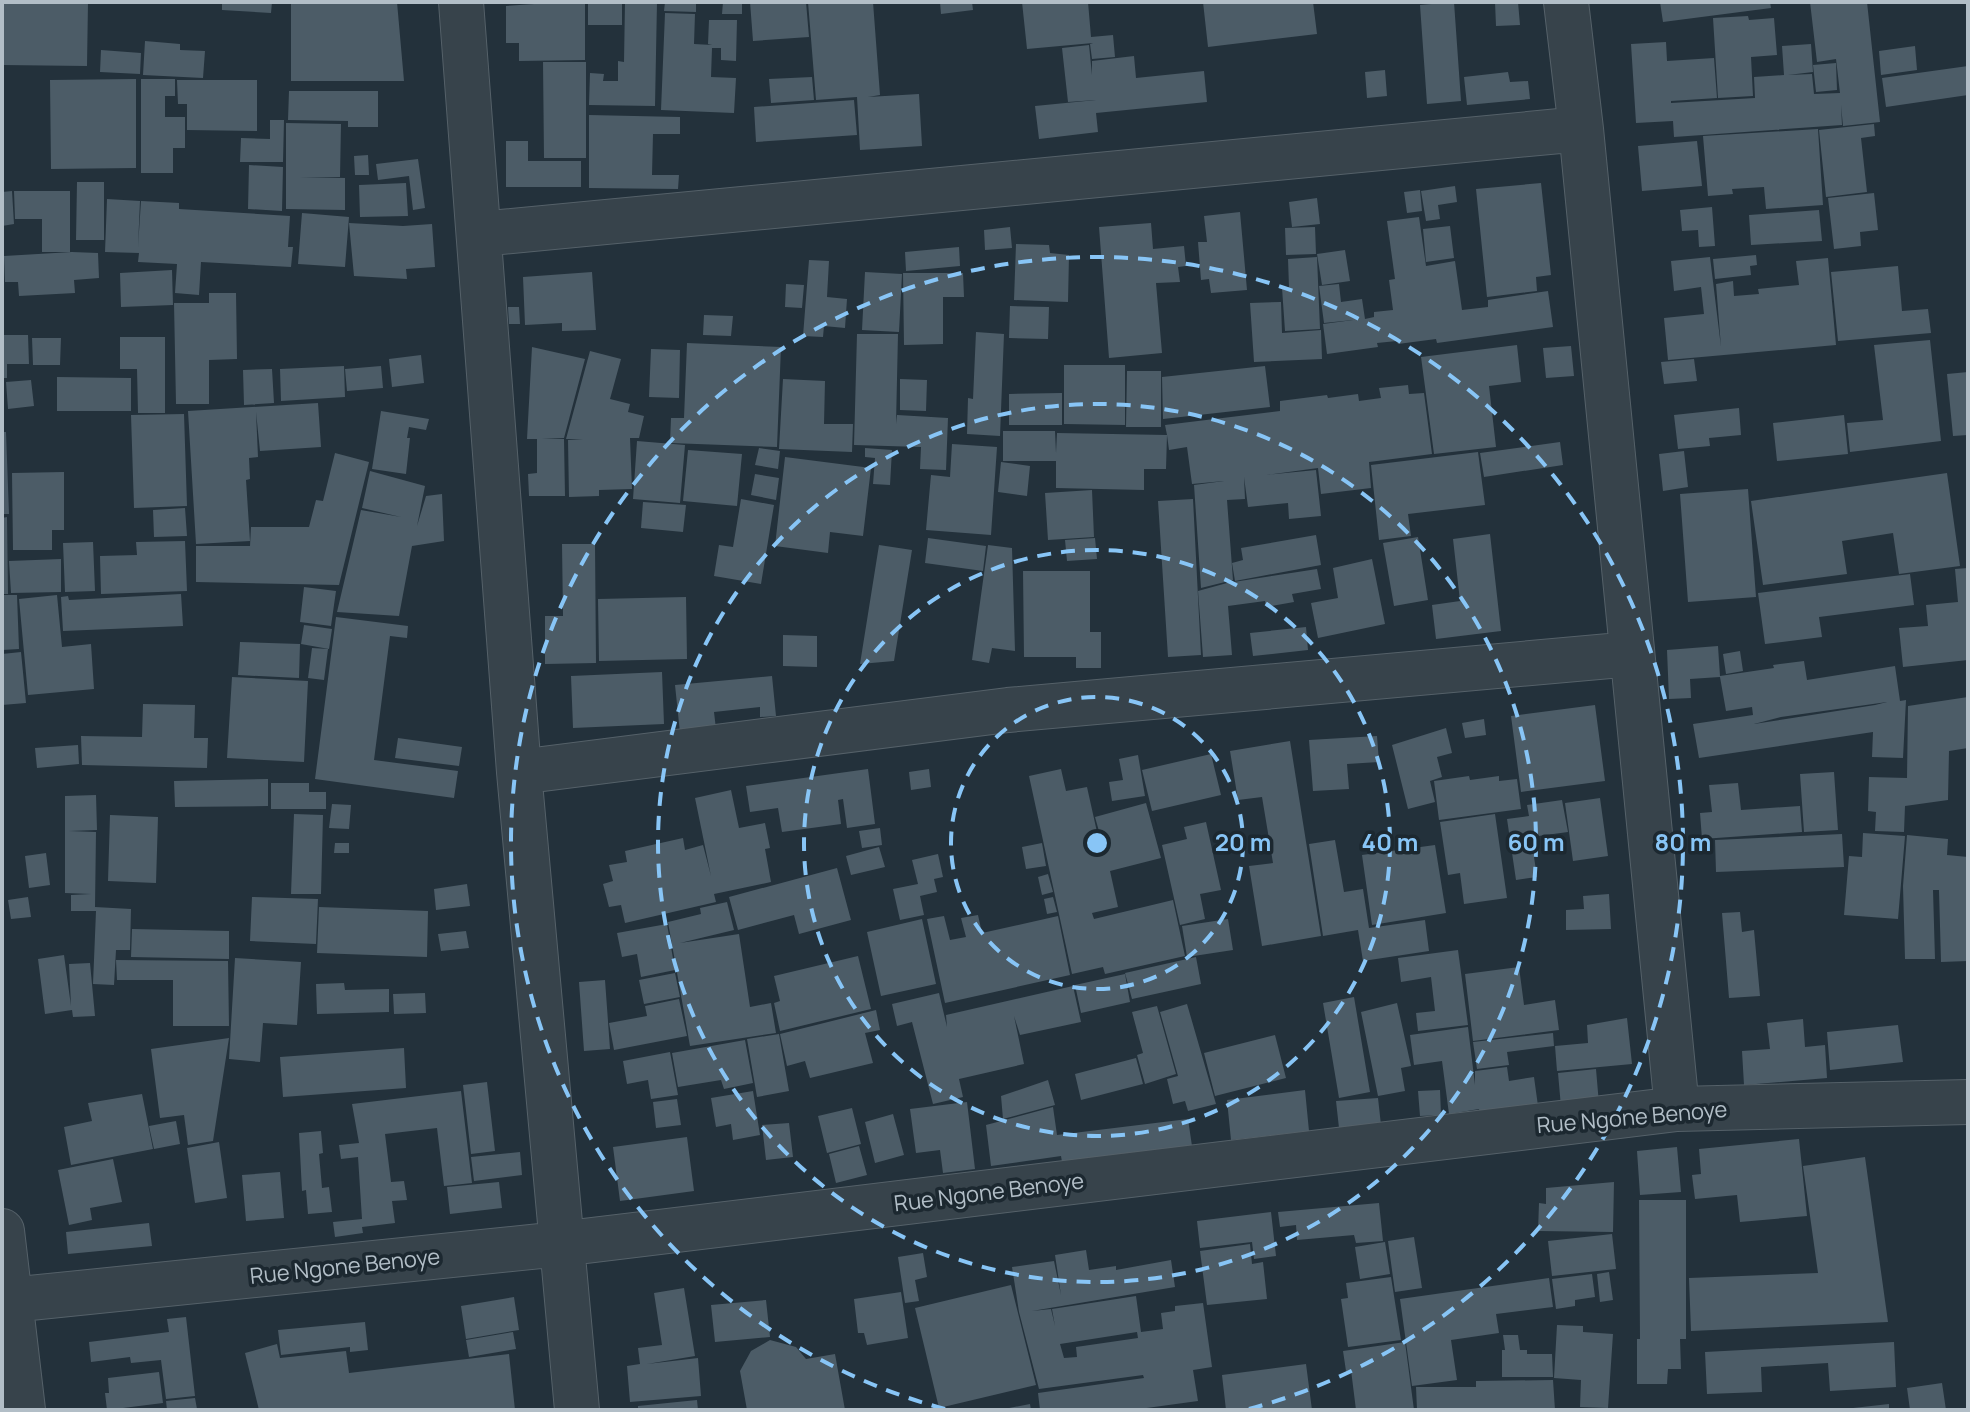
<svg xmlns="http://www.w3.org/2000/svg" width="1970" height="1412" viewBox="0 0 1970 1412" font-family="Manrope,sans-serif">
<rect width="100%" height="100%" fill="#23313b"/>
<path fill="#4c5c67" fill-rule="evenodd" d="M2,2h86l-1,64 -85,-1z
M222,2h50l-1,11 -49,-3z
M291,2h106l7,79h-113z
M564,2h21v58l-66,1v-18h-13v-37z
M588,2h34v23h-34z
M625,2h32l-2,104 -66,-1 1,-32 14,1 -1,7h15v-20l6,1z
M665,2h31v10l-32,-1z
M723,2h19v12h-20z
M750,2h56l3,35 -56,4z
M808,2h65l7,93 -12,2 51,-3 3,52 -62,4 -3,-53 -41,3z
M940,2h32l1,8 -32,4z
M1022,2h66l3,35 22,-2 2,22 -23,2 -2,-15 3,-1 -66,6z
M1203,2h110l4,32 -109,13z
M1454,2l7,99 -34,3 -7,-99z
M1495,2h23l2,23 -24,1z
M1660,2h110l1,6 -108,14z
M1810,2h57l13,120 -37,4 -2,-21 1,20 -168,12 -1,-16 -37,2 -5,-79 35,-2 1,19 47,-3 3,40 -46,3v2l84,-5 -1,-21 30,-2 -2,-29 29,-2 2,28 -25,3 24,-1 2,20 26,-1 -4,-34 -19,3z
M665,13l30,1 -1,30 18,1 -4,-1 1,-24h28l-1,41 -15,-1v-12h-9l-1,29 25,1 -2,35 -73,-3z
M1748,16l1,4 25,-2 3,37 -26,2 2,39 -35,2 -5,-80z
M145,41l35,3v6l25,1 -2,27 -60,-3z
M1089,45l3,30v-14l42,-5 2,22 68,-7 3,31 -111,11 2,19 -59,7 -4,-33 61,-6 -28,2 -6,-54z
M1915,46l2,24 -36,5 -2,-24z
M101,50l40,3 -1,21 -40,-2z
M543,62h43v96h-42z
M1836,63l1,27 -21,2 -3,-27z
M1968,66v29l-82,12 -4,-29z
M1385,70l2,26 -20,2 -2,-26z
M1508,72l2,10 18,-1 2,18 -63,6 -3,-28z
M812,77l2,23 -43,3 -2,-24z
M136,79v89l-85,1 -1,-89z
M141,79h34v17h-10v21h20v31h-12v25h-32z
M177,80h80v51l-70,-1v-26h-9z
M289,91h89v36h-30v-6l-60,-1z
M854,100l3,35 -101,7 -2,-35z
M589,115l91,2v17h-27l-1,41h27l-1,14 -89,-1z
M270,120h14l-1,42h-43l1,-24 29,1z
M286,123l55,1 -1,53h-40l45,1v32l-59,-1z
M1874,124l1,12 -14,2 6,54 -41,5 -7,-67z
M1818,129l5,76 -57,4 -2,-22 -32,2 1,5 -25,2 -5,-60z
M506,141h22v20h53v26h-75z
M1697,141l5,45 -60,5 -4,-45z
M368,155l1,20h-14l-1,-19z
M418,159l7,49 -12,2 -4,-34 -31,4 -2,-16z
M249,165l34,2 -1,44 -34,-2z
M77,182h27v58h-28z
M406,183l2,33 -48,1 -1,-32z
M1541,183l10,92 -15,2 1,14 -50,6 -11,-108z
M1455,186l2,16 -19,3 2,14 -14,2 -5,-30z
M1420,190l2,21 -15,2 -3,-21z
M12,191l2,33 -12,2v-34z
M14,191h56v61h-28v-33h-27z
M1874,193l4,37 -18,2 1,14 -27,3 -6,-51z
M1317,198l3,26 -28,3 -3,-25z
M107,199l33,2 -2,46 3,-46 38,2v6l111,7 -2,31h5l-2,20 -90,-5 -2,33 -24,-2 2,-29 -39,-2 1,-9 -34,-1z
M1712,207l3,39 -16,1 -1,-17 -16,1 -2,-21z
M1819,210l3,31 -71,4 -2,-30z
M1240,212l7,78 -36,3 -2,-14 -8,1 -3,-38h9l-3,-26z
M302,213l47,4 -4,50 -47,-3z
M1419,217l7,49 29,-5 7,49 26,-3v-7l60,-9 5,36 -116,16 -1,-4 -38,5 -1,-3 -20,2 1,4 -51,7 -4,-30 30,-4 -29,3 -5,-37 20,-2 2,18 21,-3 3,20 9,-2v-5l19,-2 -4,-30 6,-1 -8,-58z
M349,223l54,3 29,-2 3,43 -29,2 1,10 -53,-3z
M1151,223l2,26 31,-3 2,20 -8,1 2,15 -24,1 6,70 -53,5 -10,-131z
M1450,226l4,32 -28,4 -3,-33z
M1010,227l2,21 -27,2 -1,-20z
M1315,227l1,27 -30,1 -1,-27z
M1016,244l33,1 1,8 19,2 -1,47 -54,-2z
M959,247l1,19 -54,5 -1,-19z
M1345,250l5,31 -28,4 -5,-31z
M72,252l26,1 1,25 -25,2 1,13 -56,3 -1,-14h-13l-1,-26z
M1756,255l1,10 -7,1 1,9 -36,4 -2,-20z
M1317,257l3,72 -35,2 -3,-43 7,-1 -1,-28z
M1710,257l11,90 -5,-63 17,-3 1,15 25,-2 -1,-5 41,-4 -3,-24 32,-3 8,87 -168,15 -4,-42 40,-4 -3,-27 -27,4 -3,-30z
M809,260l20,1 -2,36 20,2 -2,29 -21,-2 -1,11 -20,-1z
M1898,266l4,45 26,-2 3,24 -93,8 -7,-69z
M172,270l1,35 -52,2 -1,-34z
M592,272l4,58 -34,1v-8l-37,2 -2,-48z
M865,272l37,2 -3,58 -37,-2z
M903,273h60l1,24h-21v47l-39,1z
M786,284l18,1 -2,23 -17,-1z
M209,293h27l1,66 -28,1v44h-33l-2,-101h35z
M1281,302l1,31 39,-3 1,29 -68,3 -4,-59z
M1010,306l39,1 -1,32 -39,-1z
M508,307h11l1,17h-11z
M704,315l29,1 -2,20 -28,-1z
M976,332l28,2 -4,102 -33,-2 1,-36 5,1z
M857,334h41l-2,90 1,-9 51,3 -2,52 -26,-1 1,-22 -67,-2z
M2,335h26l1,29h-22v14h-5z
M120,337h45v76h-27l-1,-44h-17z
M32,338h29l-1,27h-27z
M1930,340l11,101 -91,11 -3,-29 36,-3 -9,-75z
M687,343l94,4 -4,100 -107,-4 1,-25h13z
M1517,345l4,37 -32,4 7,61 -62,7 -13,-97z
M1571,346l3,30 -28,2 -3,-30z
M532,347l53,12 -21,79 -22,1h22l1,57h-36l-1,-22 9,-1v-34h-10z
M651,349l29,1 -1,48 -30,-1z
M590,351l31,8 -11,40 20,5 -2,8 16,4 -5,22h-9l2,51 -33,1v6l-30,1 -1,-57 15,-1h-17z
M421,355l3,28 -32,4 -3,-28z
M1694,359l3,22 -33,3 -3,-22z
M1064,365h61v60l-61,-1z
M344,366l1,31 -64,4 -1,-32z
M381,366l2,22 -36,3 -2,-22z
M1265,366l5,41 -107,12 -1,-42z
M272,369l2,34 -30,2 -1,-35z
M1127,371h34v56h-35z
M1968,372v63l-15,1 -6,-62z
M57,377l74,1v33h-74z
M783,379l42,2 -1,43h29l-1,28 -73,-3z
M900,379l27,1 -1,31 -26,-1z
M31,380l3,26 -26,3 -2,-27z
M1408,385l1,9 15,-1 8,61 -63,8 2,26 -50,6 -3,-26 -52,7 50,-5 5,46 -32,3 -1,-16 -40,4 -4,-30 1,22 -18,1 6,80 -32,8 -7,-103 30,-4 -32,3 -5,-37 -18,3 -2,-15 -1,34h-22v21l-88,-2v-27h-53v-30h52l1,22 1,-20 110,2 -2,-10 115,-14v-10l47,-6 1,3 30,-4 1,7 22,-3 -2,-10z
M1062,393v32h-53v-31z
M318,403l3,44 -61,4 -4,-39 2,45 -9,1 1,21 -4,1 4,61 -54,3 -8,-133z
M1739,408l2,27 -32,3 1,8 -32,3 -4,-34z
M381,411l48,8 -3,11 -17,-3 -2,11h3l-4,36 -34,-5z
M184,414l3,92 -53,2 -3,-93z
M1844,415l4,39 -71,7 -4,-38z
M2,432h4l3,82h-7z
M637,441l48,4 -5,58 -47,-4z
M1560,442l3,23 -79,12 -4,-24z
M952,444l45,3 -6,88 -65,-5 5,-55 19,2z
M759,448l21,3 -2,18 -23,-4z
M865,448l27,2 -2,35 -17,-1 2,-26 -10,-1z
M688,450l54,4 -5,52 -54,-5z
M1684,451l4,36 -25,4 -4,-37z
M1478,452l7,53 -77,9 3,22 -32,4 -8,-75z
M335,453l34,9 -30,123 -143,-3v-36h54l1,-19h58l7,-27 7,1z
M785,457l86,11 -8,68 -33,-4 -2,21 -53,-7z
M1001,462l29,4 -3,30 -29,-4z
M370,471l55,15 -8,40 9,-30 16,-2 2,47 -32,5 -13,70 -62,-4 24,-102 40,7 -39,-9z
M64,472v58h-12v20h-39l-1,-77z
M1947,473l13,93 -61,8 -6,-41 -51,8 5,33 -84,11 -12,-84z
M755,474l24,4 -3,22 -25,-5z
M1748,489l8,108 -68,5 -8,-108z
M1092,490l2,47 -46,3 -3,-47z
M741,499l33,6 -13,79 -47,-8 5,-31 14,2z
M1193,499l8,156 -33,2 -10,-156z
M643,502l43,3 -3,27 -42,-4z
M185,508l2,28 -33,1 -1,-27z
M7,517l1,77h-6v-76z
M1490,534l11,97 -65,8 -4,-34 28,-4 -7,-62z
M1316,535l5,30 -86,16 -3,-18 11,-3 -2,-12z
M1418,537l10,63 -34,6 -11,-63z
M928,538l58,8 -3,25 -58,-8z
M1095,538l2,21 -30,2 -2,-21z
M185,541l2,50 -86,3 -1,-38 37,-1 -1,-13z
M93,542l2,49 -30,1 -2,-49z
M562,544h33l1,119 -51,1v-48h18z
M879,545l33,5 -18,111 -34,3z
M988,545l24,3 3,103 -23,-3 -3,15 -17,-3z
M61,559v33l-50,1 -2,-32z
M1372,559l13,65 -67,14 -7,-35 27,-5 -5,-30z
M1968,568v92l-65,7 -4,-39 29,-2 -2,-21 32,-3 -3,-33z
M1317,569l4,20 -29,5 2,8 -28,5 -1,-6 -37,5 4,49 -29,2 -5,-66 29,-8z
M1023,571h67v61h11v36h-25v-11h-52z
M1910,574l4,31 -95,12 3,20 -57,7 -7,-51z
M304,587l32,4 -5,35 -31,-4z
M181,594l2,32 -120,5 -2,-34 7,-1 1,4z
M2,595h15l2,54 -17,1z
M57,595l5,52 29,-3 3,45 -66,6 -9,-96z
M686,597l1,62 -88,2 -1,-62z
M336,617l72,9 -1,12 -17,-2 -16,124 84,11 -4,27 -139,-19z
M304,625l28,4 -3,20 -28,-5z
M1306,627l2,23 -55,6 -3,-23z
M783,635l34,1v31l-34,-1z
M240,642l60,2 -1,34 -61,-3z
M1718,646l2,30 54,-8 -1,-3 31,-4 3,19 88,-14 5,35 6,-1 -3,58 -31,-1 1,-25 -174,26 -6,-34 60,-9 -1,-8 -26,4 -6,-34 -30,2 1,19 -22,1 -2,-49zM1887,702l-12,3 -121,19 27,-7z
M312,648l16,1 -4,31 -16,-2z
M1740,651l3,20 -17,3 -3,-20z
M21,652l5,51 -24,2v-51z
M662,672l2,52 -91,4 -2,-52z
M772,676l4,40 -16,1v-10l-46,5 2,17 -36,4 -5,-48z
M232,677l76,4 -4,81 -77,-4z
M1968,697v51l-19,3 -1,49 -43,6 -1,26 -29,-1 1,-19 -8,-1 1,-34 38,1 1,-72z
M143,704l52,1 -1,33h14l-1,30 -125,-3 -1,-29 61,1z
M1595,705l10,76 -84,11 -10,-76z
M1484,719l2,16 -21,3 -3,-15z
M1446,728l6,25 -15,4 5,20 -12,4 5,21 -27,7 -16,-64z
M1377,736l2,26 -32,2 2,25 -36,2 -4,-51z
M398,738l64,9 -3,19 -64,-8z
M1290,741l31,195 -59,10 -13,-80 24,-3 -11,-66 -24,3 -8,-49z
M78,745l1,19 -42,4 -2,-20z
M1211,754l10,41 -69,16 -10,-41z
M1138,755l7,41 -33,5 -3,-19 14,-2 -4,-21z
M868,769l7,55 -28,4 -4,-29 -5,1 3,24 -59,8 -4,-24 -28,4 -4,-26z
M929,769l2,18 -20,3 -2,-18z
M1061,769l5,22 21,-4 14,63 3,-1 -9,-32 51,-14 15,55 -51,13 8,36 -26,6 2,6 79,-19 12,56 -80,18 -2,-7 -31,7 -43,-198z
M1834,772l4,58 -34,2 -4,-58z
M1469,776l1,4 29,-4v5l18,-2 4,30 -82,11 -5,-39z
M268,779v27l-93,1 -1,-26z
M271,783h38v9h17v17h-55z
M1738,783l3,27 59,-4 2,26 -100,7 -2,-26 12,-1 -3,-27z
M731,790l8,38 26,-5 5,25 -5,1 6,33 -57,12 2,8 -91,21 -4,-18 -12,2 -6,-23 10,-3 -4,-16 18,-3 -2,-11 58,-13 2,12 18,-5 8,31 -16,-78z
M96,795l1,35 -28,1 27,1 -1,75 36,2 -1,41h-14l-2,35 -21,-1 3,-73h-25v-16l20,-1 -26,-1v-97z
M1600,798l8,58 -35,5 -8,-58z
M1562,800l6,32 -37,5 6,40 -21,3 -9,-61 22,-3 -2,-11z
M332,804l19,1 -2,24 -20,-1z
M294,814l29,1 -2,79h-30z
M1495,814l12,84 -43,6 -4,-31 -12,2 -8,-53z
M110,815l48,2 -2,66 -48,-2z
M1206,822l15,68 -21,4 5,25 -25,6 -18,-80 25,-6 -3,-12z
M880,828l2,17 -20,3 -3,-17z
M1863,833l42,3 -7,83 -54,-4 5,-59 13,1z
M1842,834l2,33 -128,5 -1,-32z
M1907,835l41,4 -1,16 21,2v104l-27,1 -2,-72h-6l2,69h-30l-2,-73z
M1335,840l9,52 19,-3 6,39 56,-8 4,31 -66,10 -5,-31 -35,6 -14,-92z
M335,843h14v10h-15z
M1042,843l4,23 -20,3 -4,-22z
M1435,845l11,68 -74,12 -10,-70z
M879,847l6,20 -34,8 -5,-19z
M46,853l4,32 -21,3 -4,-32z
M938,854l5,23 -9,2 3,13 -17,4 4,19 -24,5 -7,-31 25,-5 -6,-24z
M837,868l14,52 -52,14 -5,-19 -56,15 -9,-33z
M1048,874l5,18 -11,3 -4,-18z
M467,884l3,22 -34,4 -2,-21z
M1609,894l2,35 -45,1v-20l18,-1 -1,-13z
M28,897l3,20 -20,2 -3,-19z
M252,897l66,2 -2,45 -66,-3z
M1053,897l4,15 -10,2 -3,-15z
M727,902l7,28 -54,13 59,-9 11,73 21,-4 5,30 -86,13 -22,-124 33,-8 -1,-6z
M319,907l109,4 -1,46 -110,-4z
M1740,912l2,20 12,-2 6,66 -31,2 -7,-85z
M978,915l4,18 76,-17 12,59 -125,28 -18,-84 17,-3 6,24 16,-3 -5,-19z
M922,919l14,65 -55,12 -14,-64z
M1228,919l5,31 -46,7 -5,-31z
M667,924l8,46 -34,7 -4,-23 -15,3 -5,-24z
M132,929l97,2v28l-98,-2z
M466,931l3,17 -28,3 -3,-17z
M1458,950l10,75 -50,6 -2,-18 19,-2 -4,-34 -30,5 -3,-24z
M64,955l7,51 -2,-42 21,-1 5,53 -22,1 -1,-7 -27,4 -7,-55z
M858,956l13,53 -91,22 -6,-28 6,-2 -6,-25z
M1196,957l5,27 -69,15 -7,-26z
M235,958l66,4 -4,63 -34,-2 -3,39 -31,-3z
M116,960l112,1 1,65h-56v-46h-56z
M1519,967l5,38 31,-5 4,30 -86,11 -8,-67z
M675,973l5,24 -36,7 -5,-24z
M1125,974l5,28 -49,11 -6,-28z
M605,980l5,69 -26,2 -5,-69z
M344,983l1,7 44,-1v23l-72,2 -1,-30z
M1073,986l8,36 -61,13 -6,-19 10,48 -65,15 4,18 -30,7 -21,-82 -15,4 -5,-22 47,-11 8,34 -1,-12z
M425,993l1,20 -32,1 -1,-20z
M1354,997l16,95 -31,6 -16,-95z
M679,999l8,37 -73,14 -5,-27 38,-7 -2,-10z
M1397,1003l14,63 -10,2 4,23 -27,5 -17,-84z
M1187,1004l29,100 -28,7 -3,-10 -12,3 -6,-25 11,-3 -18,-64z
M1157,1006l19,68 -31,10 -8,-29 6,-2 -11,-41z
M876,1010l4,20 -15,3 8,30 -63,15 -5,-17 -18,5 -7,-32z
M1627,1018l5,46 -75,7 -2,-25 33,-3 -1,-18z
M1803,1019l2,28 20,-2 2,33 -83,7 -2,-34 28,-2 -3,-26z
M1898,1025l5,37 -73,8 -3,-38z
M1468,1027l7,58v-14l32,-4 2,14 25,-4 4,29 -58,8 -1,-5 -30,5 -7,-53 -28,4 -4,-30z
M1553,1033l1,13 -47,6 2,13 -32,4 -4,-27z
M779,1034l10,57 -32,6 -10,-58z
M1275,1035l11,43 -71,18 -11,-43z
M229,1038l-16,103 -25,4 -4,-30 -24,3 -9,-69z
M745,1040l8,43 -29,6 -3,-9 -43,7 -6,-34z
M404,1048l2,40 -123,9 -3,-40z
M670,1052l8,43 -27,4 -3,-19 -21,4 -4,-23z
M1136,1058l7,26 -62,16 -6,-26z
M1596,1069l3,35 -38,3 -3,-34z
M1048,1080l7,25 -52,14 -2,-23z
M487,1082l8,69 -24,3 -8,-69z
M1305,1090l4,41 -78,9 -4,-40z
M1440,1090l1,25 -21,1 -2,-25z
M461,1091l11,92 -28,3 -7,-58 -52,6 6,48 13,-1 3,19 -15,1 3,22 -33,4 1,6 -28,4 -2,-15 29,-3 -4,-62 -17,2 -2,-14 20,-2 -7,-39z
M753,1091l7,44 -27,5 -2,-16 -15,3 -5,-29z
M142,1094l11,55 -82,16 -7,-38 28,-6 -4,-18z
M1378,1098l3,27 -42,3 -3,-27z
M677,1099l4,26 -25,3 -3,-26z
M967,1102l8,67 -32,4 -3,-23 -24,3 -6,-44z
M1053,1107l4,28 131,-16 4,27 -130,16 -1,-6 -70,10 -5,-41z
M852,1108l9,36 -34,9 -9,-37z
M893,1114l11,41 -29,8 -10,-41z
M176,1121l4,23 -26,5 -5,-23z
M789,1123l4,34 -27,3 -4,-35z
M321,1131l2,22 -4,1 3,34 7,-1 3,25 -24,2 -2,-24 -4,1 -3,-58z
M687,1137l7,54 -74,10 -7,-54z
M1799,1139l8,77 -67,6 -3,-27 -42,4 -3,-24 9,-1 -2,-25z
M219,1142l8,56 -32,5 -8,-55z
M859,1146l8,29 -31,8 -7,-29z
M1677,1147l4,45 -41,3 -3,-44z
M520,1152l2,23 -48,6 -3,-24z
M1865,1157l23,165 -197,9 -2,-53 129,-5 -15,-107z
M113,1159l9,43 -32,6 2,12 -23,5 -11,-55z
M280,1172l4,46 -38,3 -4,-46z
M499,1182l3,26 -52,6 -3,-27z
M1614,1182l-1,50 -75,-1 1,-28 7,1v-16z
M1639,1200h47v139h-6l1,30h-13l-1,15h-30v-45h3z
M1379,1203l4,38 -27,2 -2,-8 -57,5 -1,-15 -16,2 -2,-15z
M1271,1212l5,44 -22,3 -2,-17 -52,6 -3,-27z
M149,1223l3,23 -84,8 -2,-22z
M1612,1234l4,35 -64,7 -4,-35z
M1414,1237l8,51 -27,4 -7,-51z
M1385,1242l5,32 -30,5 -5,-32z
M1250,1244l2,20 11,-2 4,37 -60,6 -7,-54z
M1086,1250l3,20 27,-4v4l55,-10 4,27 -143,24 19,-2 4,17 -3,-17 84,-13 5,36 22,-3 -2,-16 14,-2v-5l28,-3 9,64 -19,3 5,31 -66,9h-92l-2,-17 106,-15 -1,-3 -104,14 -20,-77 -7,-45 42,-6 7,34 -6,-40zM1137,1332l1,6 -62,9 1,10 -13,1 -4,-14z
M923,1253l4,24 -12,3 4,21 -14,2 -7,-46z
M1609,1272l4,28 -13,2 -3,-28z
M1592,1274l3,23 -20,3v6l-19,3 -4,-30z
M1391,1277l10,63 -53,7 -7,-48 7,-1 -2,-15z
M1549,1278l4,29 -57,7 3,19 -48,7 6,40 -45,6 -12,-87z
M1011,1285l25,100 -97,23 -24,-100z
M684,1288l11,68 -48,8 51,-6 3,38 -71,6 -3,-36 13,-2 -2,-16 24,-3 -8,-52z
M901,1292l7,46 -41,7 -3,-12h-6l-4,-34z
M514,1297l5,33 -53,9 -5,-33z
M766,1300l4,37 -55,5 -4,-37z
M186,1317l9,79 -29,3 -5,-39 -30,3 -1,-6 -39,5 -2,-20 80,-10 -2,-13z
M365,1322l3,28 -18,2v-5l-69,8 -3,-25z
M1557,1325l26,1v6l30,2 -5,74 -28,-1 1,-27 -27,-2z
M513,1332l3,17 -47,8 -3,-17z
M1503,1335h15l2,15h7v4h25l1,23h-51v-27h3z
M770,1340l26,7 10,12 29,-5 10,56h-98l-7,-39 11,-20z
M1405,1342l9,68h-58l-5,-40 -5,1 -3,-20z
M1894,1342l2,45 -66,4 -2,-28 -67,4 1,25 -55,2 -2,-42z
M277,1344l3,14 66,-7 3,22 160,-19 6,56h-256l-14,-57z
M1306,1364l6,46h-86l-4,-35z
M159,1372l4,31 -56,7 -2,-17h4l-1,-15z
M1553,1380l2,30h-138l-1,-23h60v-6z
M1942,1383l4,27h-36l-3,-22z
M195,1398l2,11 -30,1 -1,-9z
M697,1400l1,10h-60v-4z
M1030,1404l1,6h-26l-1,-1z
M1889,1404v6h-36v-2z"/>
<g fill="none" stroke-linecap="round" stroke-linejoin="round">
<g stroke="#556169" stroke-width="46">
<path id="minor" d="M461,2l58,770 58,638
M1566,2l15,127 96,980
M480,234l1101,-105
M519,772l489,-62 624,-56
M2,1231l21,179
M10,1300l550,-56 1117,-135 291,-7"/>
</g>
<use href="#minor" stroke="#37434b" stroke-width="44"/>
</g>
<g fill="none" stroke="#88c5f6" stroke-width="4" stroke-dasharray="14 10">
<circle cx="1097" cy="843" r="146"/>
<circle cx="1097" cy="843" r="293"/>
<circle cx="1097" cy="843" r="439"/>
<path d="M945 1409A586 586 0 1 1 1249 1409"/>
</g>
<g text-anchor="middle" stroke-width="7" stroke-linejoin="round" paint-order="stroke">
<g font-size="22" fill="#b2bec7" stroke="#1c2830">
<text transform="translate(1632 1117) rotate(-5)" y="8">Rue Ngone Benoye</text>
<text transform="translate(989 1192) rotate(-7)" y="8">Rue Ngone Benoye</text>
<text transform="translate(345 1266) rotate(-6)" y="8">Rue Ngone Benoye</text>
</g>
</g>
<circle cx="1097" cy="843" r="12" fill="#88c5f6" stroke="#1c2830" stroke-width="4"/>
<g font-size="24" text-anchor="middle" font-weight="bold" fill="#88c5f6" stroke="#1c2830" stroke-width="7" stroke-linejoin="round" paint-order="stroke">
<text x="1243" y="851">20 m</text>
<text x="1390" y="851">40 m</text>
<text x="1536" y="851">60 m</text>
<text x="1683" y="851">80 m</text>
</g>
<rect width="1970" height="1412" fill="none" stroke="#b2bec7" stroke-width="8"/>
</svg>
